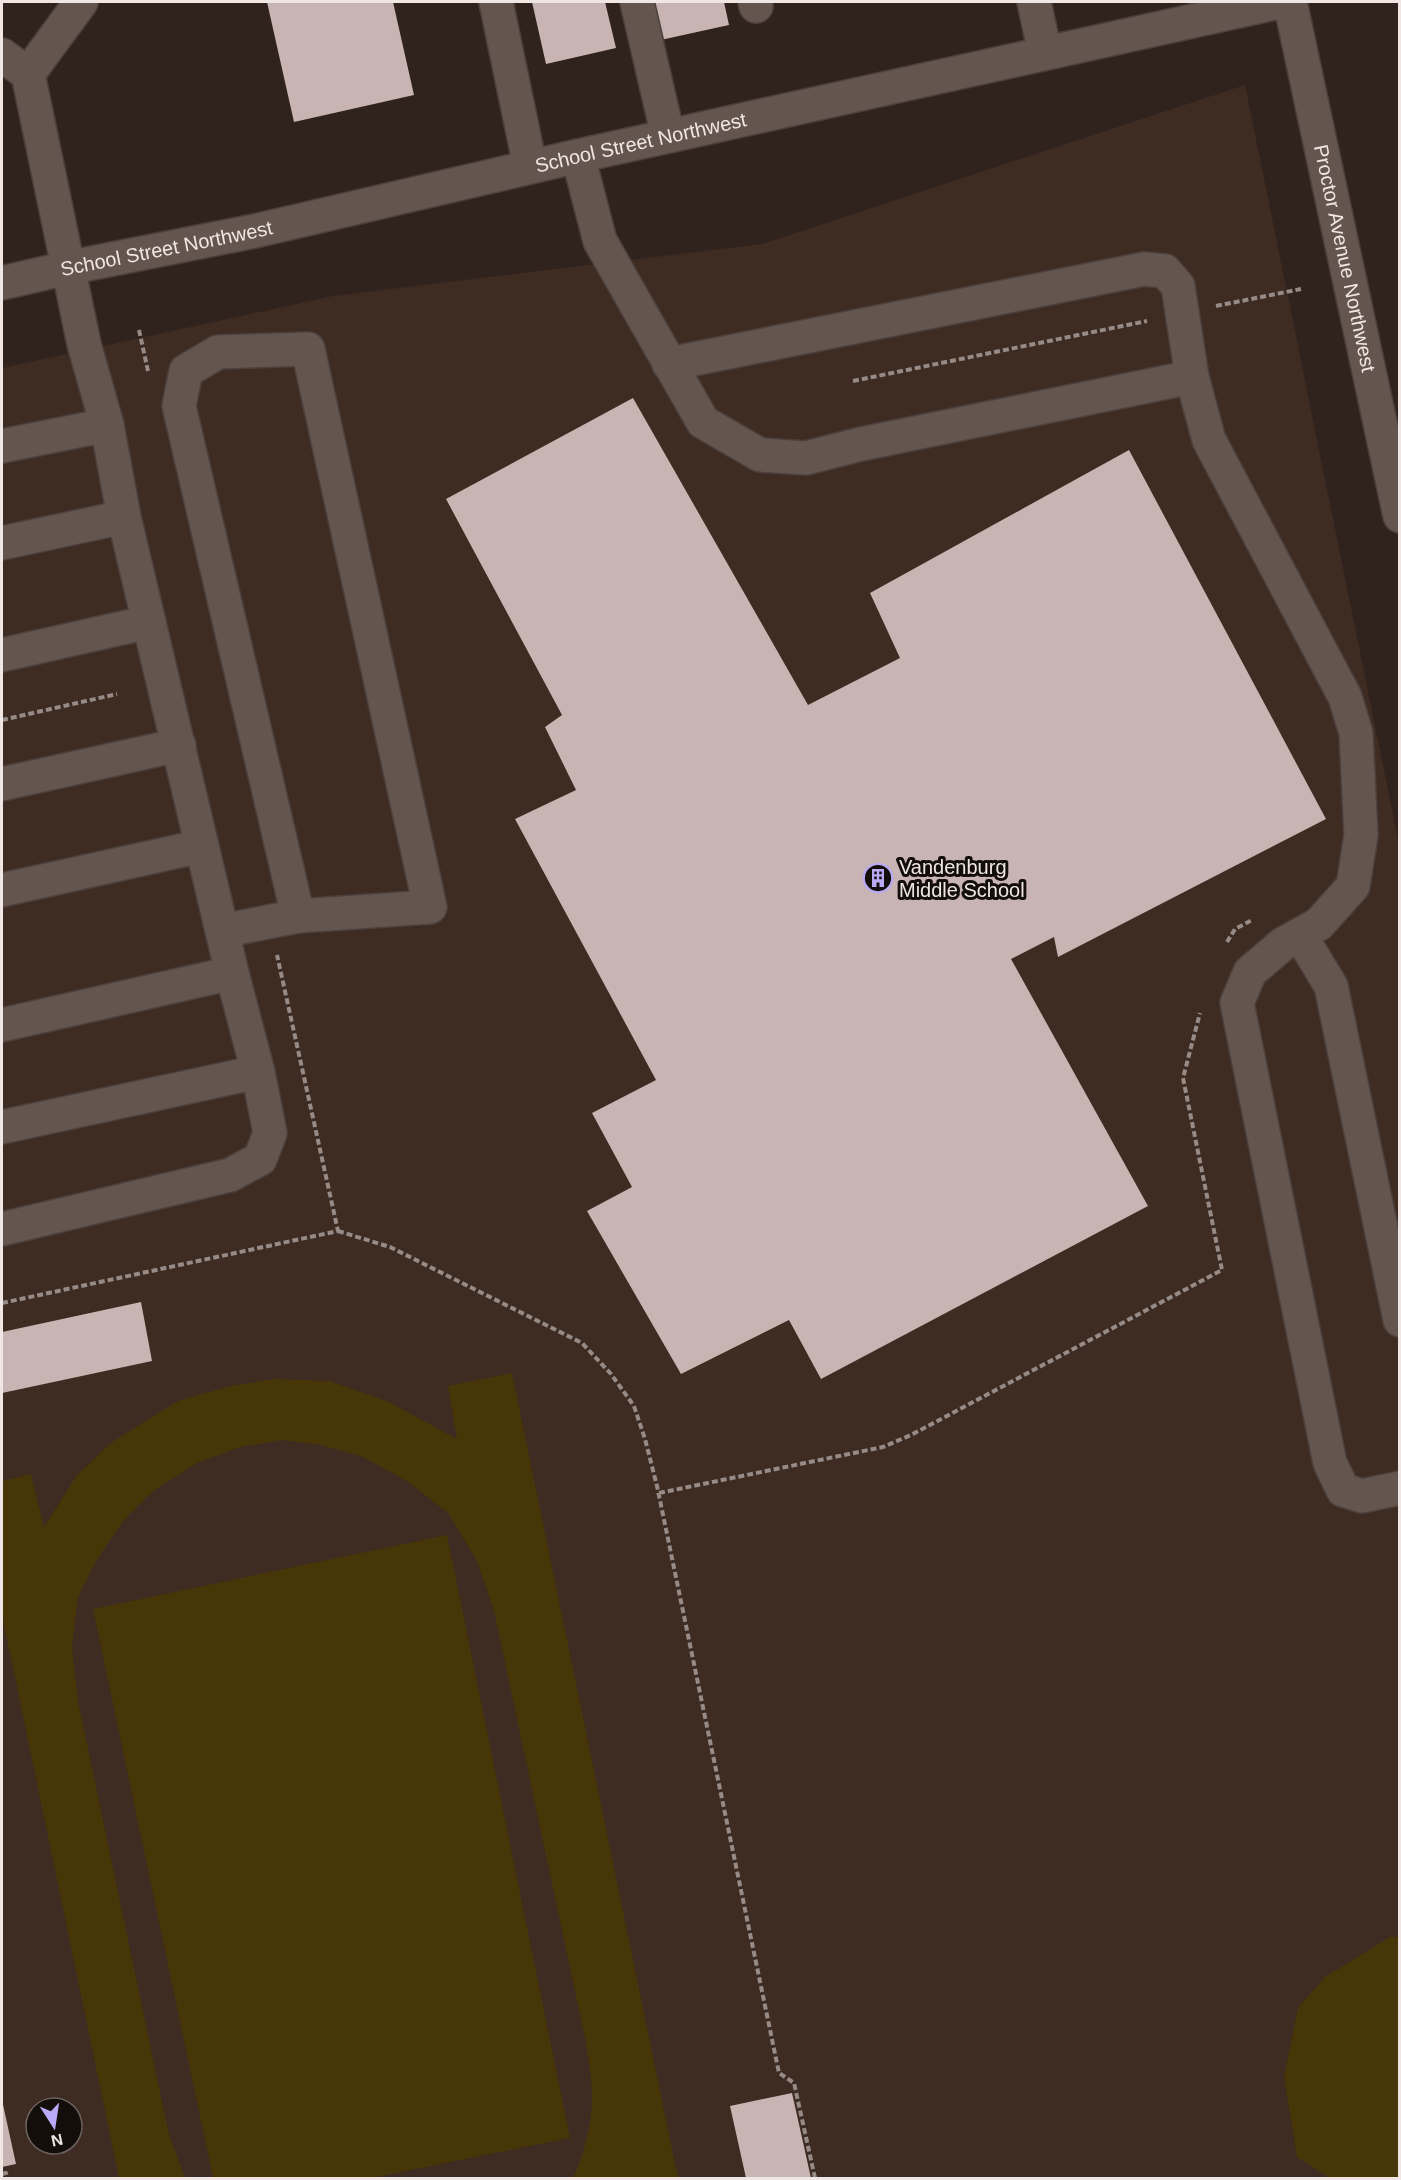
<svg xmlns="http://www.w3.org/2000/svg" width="1401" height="2180" viewBox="0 0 1401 2180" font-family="Arial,sans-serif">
<rect width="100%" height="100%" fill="#30231d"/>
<path fill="#3e2b22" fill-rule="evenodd" d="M1245,85l154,759v1334h-1397v-1810l331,-72 429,-52zM36,2108h36v36h-36z"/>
<path fill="#473607" d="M512,1373l166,805h-105c11,-21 21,-63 19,-88 -1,-16 -4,-32 -6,-47l-92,-432 -17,-50 -29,-48 -41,-32 -46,-25 -40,-11 -39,-5 -42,7 -43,16 -44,28 -30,30 -27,40 -18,36 -6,50 6,54 91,434 16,43h-66l-117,-563v-134l29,-7 13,53 33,-52 35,-33 66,-41 52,-15 45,-7 55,2 59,21 68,37 -9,-53z
M447,1535l123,603 -199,40h-158l-120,-569z
M1390,1937h10l-1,241h-69l-33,-21 -13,-80 14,-69 27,-31z"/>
<path fill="#c8b4b3" d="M267,2h126l21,93 -120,27z
M532,2h73l11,46 -70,16z
M646,2h78l5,23 -73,16z
M633,398l175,307 92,-47 -30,-65 259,-143 197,369 -268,138 -4,-20 -43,22 137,247 -327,173 -32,-59 -108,54 -94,-163 45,-24 -40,-74 64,-33 -141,-261 61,-29 -31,-63 17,-12 -116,-216z
M141,1302l11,59 -150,32v-61z
M792,2093l19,85h-65l-16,-72z
M2,2100l14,64 -14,3z"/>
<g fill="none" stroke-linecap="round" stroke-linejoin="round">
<g stroke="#4c403c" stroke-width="36">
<g id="minor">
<path d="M496,2l34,164"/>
<path d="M637,2l31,134"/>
<path d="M755,2l1,4"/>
<path d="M1034,2l11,51"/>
<path id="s1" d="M1290,2l110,514"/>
<path d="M2,55l26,19 56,270 23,81 17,92 108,456 26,99 12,61 -10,26 -30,16 -228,54"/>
<path d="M28,74l53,-72"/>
<path d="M578,156l22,85 103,181 57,33 46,3 55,-14 331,-67"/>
<path id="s2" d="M2,283l65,-15 188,-37 323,-75 701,-154"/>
<path d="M308,349l122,558 -132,9 -119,-510 7,-35 32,-19z"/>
<path d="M669,364l475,-95 21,2 13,15 14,91 17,63 136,257 11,36 5,102 -8,51 -34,38 -36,20 -33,28 -13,31 93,460 13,27 19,6 38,-8"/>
<path d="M2,446l105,-21"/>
<path d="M2,543l122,-26"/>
<path d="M2,655l147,-33"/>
<path d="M2,784l177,-39"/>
<path d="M2,890l200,-44"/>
<path d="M222,931l76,-15"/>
<path d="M1300,935l31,51 69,334"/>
<path d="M2,1025l230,-52"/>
<path d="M2,1127l256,-55"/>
</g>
</g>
<path stroke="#968b86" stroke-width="4" stroke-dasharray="6 3" stroke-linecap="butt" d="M1216,306l85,-17
M139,330l9,41
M853,381l294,-60
M2,720l115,-26
M1227,942l8,-13 17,-9
M338,1231l52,16 192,96 29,31 23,32 11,33 12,47 122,587 15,10 21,95
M2,1303l336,-72 -61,-276
M659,1493l224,-46 28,-12 311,-165 -39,-192 17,-65
M2,2174l4,-1 1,5"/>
<use href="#minor" stroke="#64554e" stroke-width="33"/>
</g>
<defs>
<g id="building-ring" transform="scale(1.5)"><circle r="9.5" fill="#140e0b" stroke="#baaaf6" stroke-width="1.5"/><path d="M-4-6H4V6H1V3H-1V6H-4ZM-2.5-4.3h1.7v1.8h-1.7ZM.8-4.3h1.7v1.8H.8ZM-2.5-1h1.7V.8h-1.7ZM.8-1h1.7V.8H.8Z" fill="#baaaf6"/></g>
</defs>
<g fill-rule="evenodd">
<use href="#building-ring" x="878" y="878"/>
</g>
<g text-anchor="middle" stroke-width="6" stroke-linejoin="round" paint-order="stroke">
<g font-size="20" fill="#f0e6e3" stroke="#140e0b">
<text dy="7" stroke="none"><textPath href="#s2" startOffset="654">School Street Northwest</textPath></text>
<text dy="7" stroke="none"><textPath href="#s2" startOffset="168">School Street Northwest</textPath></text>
<text dy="7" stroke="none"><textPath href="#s1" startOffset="262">Proctor Avenue Northwest</textPath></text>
</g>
<g font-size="20" fill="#f0e6e3" stroke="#140e0b" text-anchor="start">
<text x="899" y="874">Vandenburg<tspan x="899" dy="23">Middle School</tspan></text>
</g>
</g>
<rect width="1401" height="2180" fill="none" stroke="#f0e6e3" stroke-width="6"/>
<g transform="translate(54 2126) rotate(168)"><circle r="28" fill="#140e0b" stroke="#6c6461" stroke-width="1.5"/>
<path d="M0-4.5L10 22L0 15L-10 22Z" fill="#baaaf6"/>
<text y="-9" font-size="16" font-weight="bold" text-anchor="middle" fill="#f0e6e3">N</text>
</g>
</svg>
